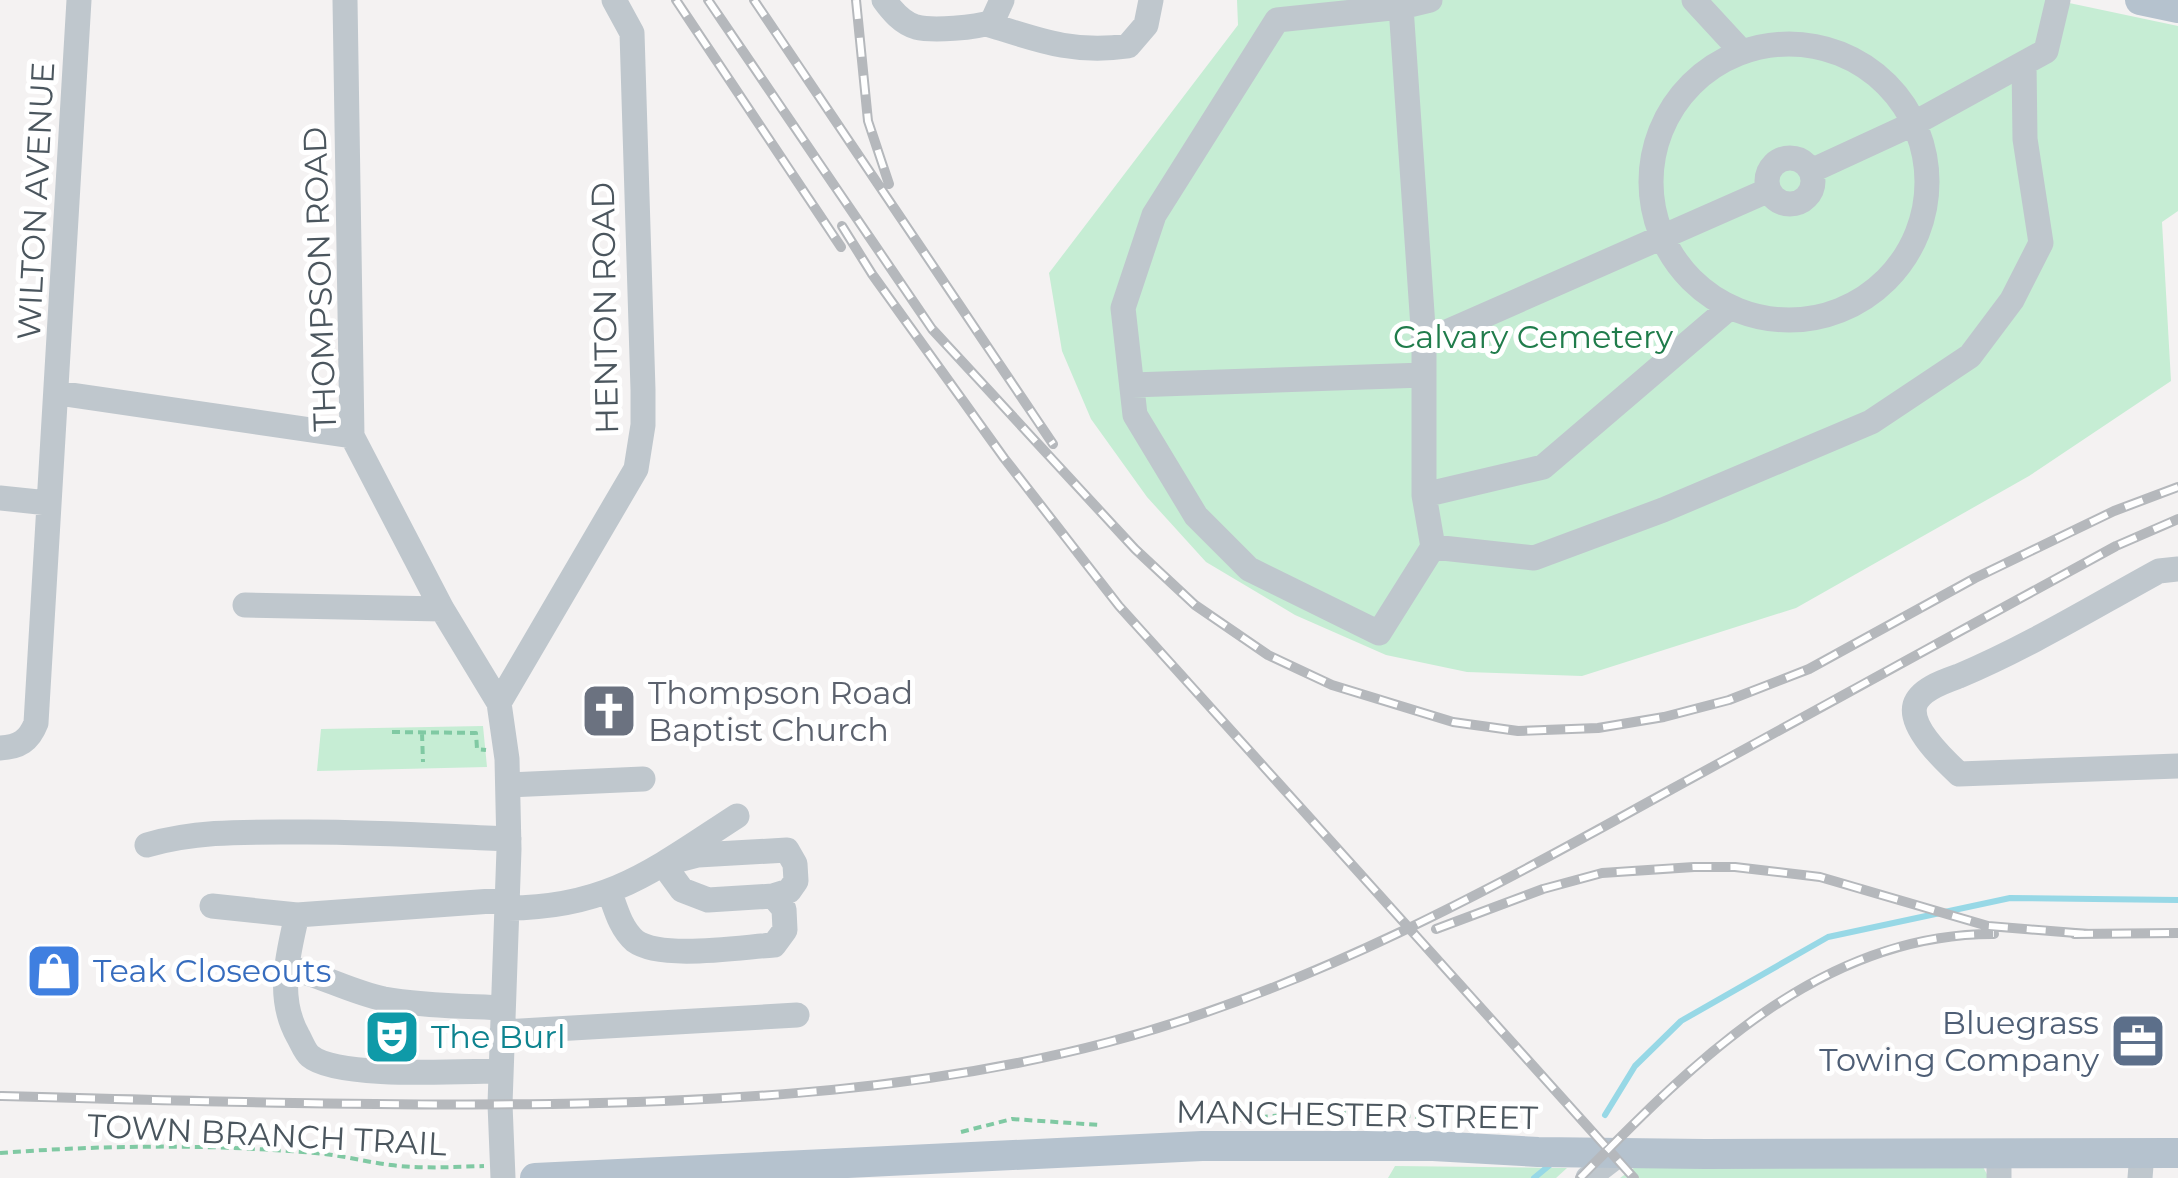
<svg xmlns="http://www.w3.org/2000/svg" width="2178" height="1178" viewBox="0 0 2178 1178" font-family="Montserrat,sans-serif">
<rect width="100%" height="100%" fill="#f4f2f2"/>
<path fill="#c6edd4" d="M1237,0h818l123,26v185l-16,11 9,159 -142,95 -233,132 -214,68 -115,-4 -81,-17 -91,-40 -89,-53 -59,-65 -56,-78 -29,-68 -13,-78 189,-248z
M483,726l4,41 -170,4 4,-42z
M1638,1165h344l7,13h-369z
M1395,1166l172,2 -11,10h-168z"/>
<g fill="none" stroke-linecap="round" stroke-linejoin="round">
<path stroke="#97d8e6" stroke-width="6" d="M1605,1115l30,-49 46,-45 147,-84 182,-39 168,2
M1534,1178l17,-14"/>
<path stroke="#80c9a3" stroke-width="4" stroke-dasharray="8 5" stroke-linecap="butt" d="M392,732l84,1 1,16 9,1
M422,733l1,29
M1234,1120c66,-7 134,-15 199,1
M961,1132l51,-13 88,6
M0,1153c104,-8 211,-9 315,0 26,2 51,9 76,12 32,4 61,2 93,1"/>
<path stroke="#bfc7cd" stroke-width="25" d="M345,0l7,436 90,173 57,94 8,56 2,90 -9,255 3,74
M884,0c8,11 18,23 32,27 16,4 60,1 76,-5l10,-22
M1694,0l48,52
M1401,7l29,-7
M987,24c51,16 86,30 141,22l18,-21 5,-25
M1651 182a138 138 0 1 1 276 0a138 138 0 1 1-276 0Z
M1767 181a23 23 0 1 1 46 0a23 23 0 1 1-46 0Z
M1811,171l104,-48 131,-72 12,-51
M1424,342l345,-152
M1132,385l292,-10
M58,393l294,43
M1424,495l119,-28 186,-159
M0,498l48,5
M1433,547l-54,86 -130,-64 -53,-53 -61,-101 -12,-107 31,-93 123,-195 124,-13 23,335v153l9,52 101,11 129,-48 208,-88 99,-66 42,-56 29,-57 -16,-104 -1,-76
M2178,569l-19,2c-66,36 -131,76 -200,105 -14,5 -39,13 -44,29 -6,22 29,55 44,69l219,-8
M245,605l197,4
M499,703l137,-234 7,-44v-35l-11,-357 -18,-33
M0,748c19,-1 29,-7 36,-25l43,-723
M508,785l135,-6
M147,845c48,-14 96,-13 146,-13 72,-1 144,4 216,7
M610,893c6,17 11,36 25,48 26,19 106,6 139,4l11,-15 -1,-21 -11,-13 -65,4 -26,-10 -19,-26 35,-9 89,-5 8,14 1,17 -7,10 -16,5
M212,906l85,9 209,-15
M507,908c102,0 148,-39 230,-92
M297,915c-9,40 -21,82 1,121 3,5 7,16 12,20 27,23 152,15 191,15
M286,967c33,7 64,25 98,32 39,7 80,7 119,9
M502,1032l295,-17
M1588,1178l35,-27
M1999,1178v-26
M2140,1178l2,-25"/>
<path stroke="#b5c2ce" stroke-width="30" d="M2140,0l38,8
M535,1178l667,-32h231l105,6 167,2 473,-1"/>
<g stroke="#b5b8bc" stroke-width="10">
<path id="rail" d="M676,0l165,247
M708,0l224,329 203,220 60,56 73,50 64,30 121,37 65,9 80,-3 66,-11 65,-17 80,-31 166,-91 139,-67 64,-24
M754,0l299,444
M856,0l12,121 21,63
M842,226l30,48 132,184 115,148 515,572
M1436,929l107,-40 59,-16 92,-6h41l85,10 168,49 100,8
M2074,934l104,-1
M0,1096c184,5 367,10 551,8 187,-3 376,-14 558,-62 201,-53 382,-153 563,-253 147,-81 296,-162 444,-243l62,-27
M1580,1178c113,-115 240,-245 414,-244"/>
</g>
<use href="#rail" stroke="#fff" stroke-width="6" stroke-dasharray="19" stroke-linecap="butt"/>
</g>
<defs>
<g id="church-square" transform="scale(2.875)"><rect x="-9" y="-9" width="18" height="18" rx="4" fill="#6b7280" stroke="#fff"/><path d="M-1.2-6h2.4v3.5h3.3v2.4h-3.3V6h-2.4V-.1h-3.3v-2.4h3.3Z" fill="#fff"/></g>
<g id="shop-square" transform="scale(2.875)"><rect x="-9" y="-9" width="18" height="18" rx="4" fill="#3f7fe0" stroke="#fff"/><path d="M-5-2.5h2.3a2.7 3.5 0 0 1 5.4 0H5L5.5 6h-11ZM-1.5-2.5h3a1.5 2.3 0 0 0-3 0Z" fill="#fff"/></g>
<g id="theatre-square" transform="scale(2.875)"><rect x="-9" y="-9" width="18" height="18" rx="4" fill="#0f9aa8" stroke="#fff"/><path d="M-5-5.5Q0-4 5-5.5V0Q5 5 0 6Q-5 5-5 0ZM-3.3-2.5H-1v1.5H-3.3ZM1-2.5H3.3v1.5H1ZM-2.8 1Q0 5.5 2.8 1Z" fill="#fff"/></g>
<g id="office-square" transform="scale(2.875)"><rect x="-9" y="-9" width="18" height="18" rx="4" fill="#5c6f8a" stroke="#fff"/><path d="M-6-3h4V-5.5h4V-3h4V5H-6ZM-1-4.5V-3h2v-1.5ZM-6 0V1H6V0Z" fill="#fff"/></g>
</defs>
<g fill-rule="evenodd">
<use href="#church-square" x="609" y="711"/>
<use href="#shop-square" x="54" y="971"/>
<use href="#theatre-square" x="392" y="1037"/>
<use href="#office-square" x="2138" y="1041"/>
</g>
<g text-anchor="middle" stroke-width="10" stroke-linejoin="round" paint-order="stroke">
<g font-size="32" fill="#4b565e" stroke="#fff">
<text transform="translate(36 201) rotate(-87)" y="11">WILTON AVENUE</text>
<text transform="translate(320 279) rotate(-92)" y="11">THOMPSON ROAD</text>
<text transform="translate(605 308) rotate(-91)" y="11">HENTON ROAD</text>
<text transform="translate(1357 1115) rotate(1)" y="11">MANCHESTER STREET</text>
<text transform="translate(267 1135) rotate(3)" y="11">TOWN BRANCH TRAIL</text>
</g>
<g font-size="32" fill="#207c4b" stroke="#fff">
<text x="1533" y="348">Calvary Cemetery</text>
</g>
<g font-size="32" fill="#5b616d" stroke="#fff" text-anchor="start">
<text x="648" y="704">Thompson Road<tspan x="648" dy="37">Baptist Church</tspan></text>
</g>
<g font-size="32" fill="#366cbe" stroke="#fff" text-anchor="start">
<text x="93" y="982">Teak Closeouts</text>
</g>
<g font-size="32" fill="#4e5e75" stroke="#fff" text-anchor="end">
<text x="2099" y="1034">Bluegrass<tspan x="2099" dy="37">Towing Company</tspan></text>
</g>
<g font-size="32" fill="#0d838f" stroke="#fff" text-anchor="start">
<text x="431" y="1048">The Burl</text>
</g>
</g>
</svg>
